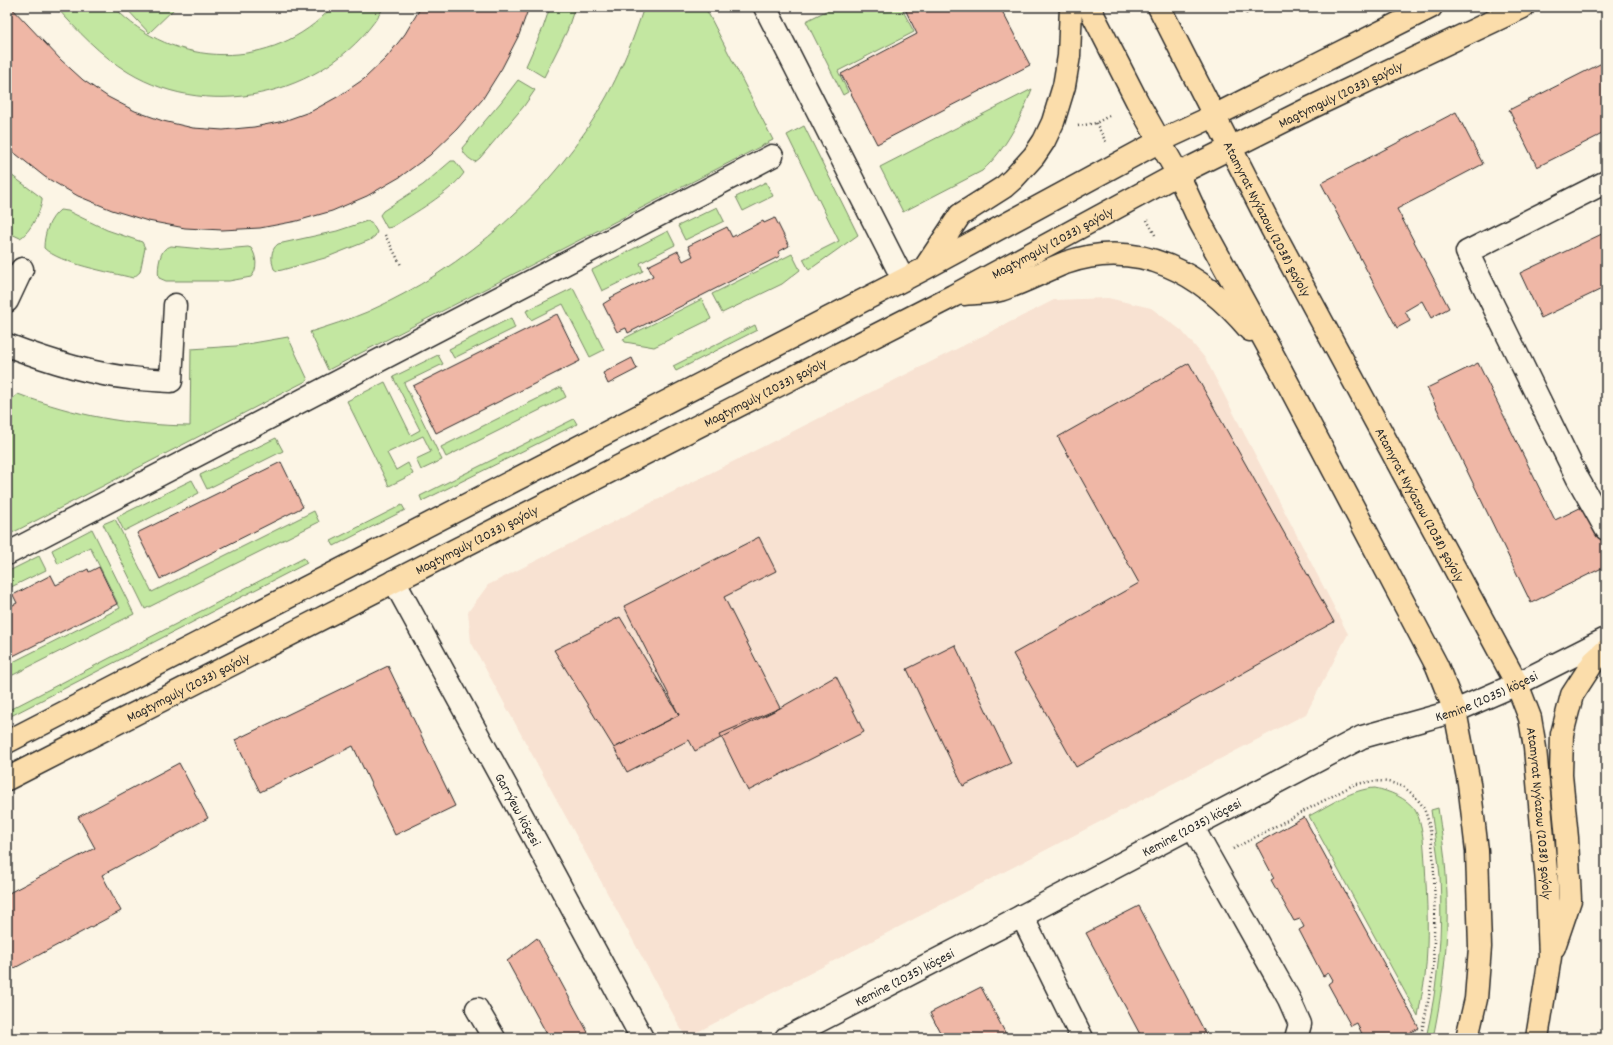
<svg xmlns="http://www.w3.org/2000/svg" width="1613" height="1045" font-family="Dekko,sans-serif">
  <style>
    .built { fill: #f8e2d2 }
    .green { fill: #c3e7a1; stroke: #778966 }
    .building { fill: #efb7a6; stroke: #2b2b2b }
    .lines { fill: none; stroke-linecap: round; stroke-linejoin: round }
    .minor-casing { stroke: #2b2b2b; stroke-width: 25 }
    .major-casing { stroke: #2b2b2b; stroke-width: 25 }
    .path { stroke: #2b2b2b; stroke-width: 2.5; stroke-dasharray: 1 3; stroke-linecap: butt }
    .minor { stroke: #fcf5e5; stroke-width: 22 }
    .major { stroke: #fbddab; stroke-width: 22 }
    .labels { text-anchor: middle; stroke-width: 4; stroke-linejoin: round; paint-order: stroke }
    .street-label { font-size: 14px; fill: #2b2b2b; stroke: #fcf5e5 }
  </style>
  <rect width="100%" height="100%" fill="#fcf5e5"/>
  <filter id="ink" filterUnits="userSpaceOnUse"><feTurbulence type="fractalNoise" baseFrequency=".025" numOctaves="2"/><feDisplacementMap in="SourceGraphic" scale="8" xChannelSelector="R" yChannelSelector="G"/><feConvolveMatrix kernelMatrix="1 2 1 2 8 2 1 2 1" color-interpolation-filters="sRGB"/></filter>
  <g filter="url(#ink)">
    <!-- built -->
    <path class="built" d="M1108,298L1151,308L1181,330L1205,358L1348,634L1306,714L686,1038L471,642L468,612L488,585L1054,300Z"/>
    <!-- green -->
    <path class="green" d="M56,7H114C172,69 274,72 332,7H384C334,93 213,124 128,72C100,55 78,31 56,7Z
      M125,7H176L149,33Z
      M550,7H575L567,31L544,77L526,66L543,28Z
      M644,7H705L773,140L328,370L310,332C329,326 348,320 367,312C464,269 556,190 607,96C622,68 634,38 644,7Z
      M834,7H901L914,32L838,71L848,92L843,95L806,21Z
      M518,80L535,90L524,106L480,158L475,162C469,159 464,155 462,148L501,102Z
      M1032,89C1020,120 1007,148 982,171L903,212L880,167Z
      M804,126L858,235L809,270L803,259L839,241L787,135Z
      M451,161H455L464,173C450,193 413,214 392,227L387,228L380,215L383,211L423,185Z
      M7,172L42,198C43,208 29,234 20,238L7,232Z
      M766,182L773,196L743,211L736,197Z
      M717,207L724,221L685,240L678,226Z
      M60,210L68,211L107,230L142,242L145,248L140,272L133,278C110,272 60,264 44,248C44,234 49,219 60,210Z
      M367,221L371,222L377,232L375,236L370,240L325,258L282,270L277,271L274,269C271,260 270,250 278,244L337,231Z
      M668,231L675,245L640,263L643,271L602,291L592,270Z
      M171,246L212,250L248,247L251,248C257,256 258,270 251,277L229,281H166L159,278C157,272 159,254 165,249C166,248 169,247 171,246Z
      M792,254L800,270L782,284L722,313L712,294Z
      M573,288L604,350L590,357L563,304L531,320L526,311Z
      M702,299L711,319L654,347L625,342L623,339Z
      M511,318L515,328L454,358L449,349Z
      M755,325L757,330L676,371L673,366Z
      M288,337L308,380L10,534L7,529V403L18,394C77,416 127,425 190,426L191,349L236,346Z
      M438,355L443,364L404,383L442,460L421,470L416,459L431,452L423,436L387,453L396,470L408,463L413,474L389,486L347,401L385,382L411,435L420,430L393,377Z
      M561,387L566,397L446,457L441,447Z
      M574,419L577,424L422,501L420,496Z
      M276,438L283,451L207,489L200,475Z
      M192,480L199,493L124,531L117,517Z
      M402,505L405,510L334,546L331,541Z
      M314,511L319,522L145,609L103,524L115,519L152,592Z
      M92,529L134,614L7,678V665L120,608L90,547L58,564L52,550Z
      M39,556L46,570L7,589V572Z
      M304,558L307,563L7,718V711Z
      M1375,788C1389,791 1407,798 1415,810C1423,822 1424,848 1425,863C1427,901 1429,939 1425,977C1423,990 1420,1003 1418,1016L1309,816C1330,805 1352,789 1375,788Z
      M1438,808C1441,830 1445,853 1446,875C1450,929 1444,985 1433,1038H1426C1438,985 1443,931 1440,876C1438,854 1434,832 1431,810Z"/>
    <!-- building -->
    <path class="building" d="M7,7H11L61,60L83,80L108,97L135,111L163,121L193,128L223,130L254,127L284,121L312,111L339,96L364,79L386,58L405,34L421,7H529L519,35L502,68L482,100L457,129L430,155L400,177L367,196L332,211L297,221L260,228L222,230L185,228L148,221L112,210L78,196L45,177L7,147Z
      M904,7H1000L1030,65L877,144L841,74L917,34Z
      M1242,7H1258L1246,14Z
      M1606,61V132L1537,167L1509,110Z
      M1456,112L1483,164L1397,209L1449,308L1431,318L1422,301L1405,311L1410,321L1397,328L1321,183Z
      M775,218L789,246L778,252L780,256L628,333L626,328L617,332L603,304L611,299L610,298L653,276L648,266L678,251L683,261L693,256L688,246L727,227L732,237L763,221L764,223Z
      M1606,232V287L1541,318L1520,273Z
      M557,314L580,361L436,433L413,386Z
      M632,358L637,369L608,384L603,373Z
      M1189,363L1334,622L1076,767L1013,654L1139,583L1058,437Z
      M1478,363L1555,520L1586,505L1606,547V566L1531,603L1427,388Z
      M281,462L303,507L160,579L137,533Z
      M759,537L776,571L724,597L780,708L695,751L689,740L627,772L614,748L679,715L624,606Z
      M99,567L117,604L7,659V608L17,603L13,595L51,575L56,585L88,569L89,572Z
      M620,617L679,715L614,748L554,650Z
      M955,645L1011,763L963,786L907,669Z
      M388,666L455,806L395,835L353,746L260,792L235,740Z
      M836,676L864,732L748,791L720,734L780,708Z
      M179,763L208,818L102,875L121,911L9,971L7,966V894L95,848L78,817Z
      M1304,817L1419,1028L1400,1038H1357L1362,1034L1357,1023L1351,1026L1328,984L1333,980L1329,973L1323,976L1299,930L1304,927L1300,919L1294,921L1271,880L1274,878L1256,844Z
      M1139,906L1208,1038H1142L1086,933Z
      M537,938L591,1038H549L507,961Z
      M981,987L1008,1038H943L930,1013Z"/>
    <g class="lines">
      <defs>
        <g id="minor">
          <path d="M765,7L903,279"/>
          <path d="M1606,182L1467,252L1578,479L1606,529"/>
          <path d="M7,301L22,269"/>
          <path d="M7,345C46,360 89,374 131,378C145,380 158,380 171,381L175,305"/>
          <path d="M7,554L772,156"/>
          <path id="s1" d="M394,581L538,845L642,1038"/>
          <path d="M1192,826L1289,999L1300,1024L1296,1038"/>
          <path d="M1022,916L1082,1038"/>
          <path d="M477,1009L494,1038"/>
          <path id="s2" d="M786,1038L1022,916L1362,737L1455,711L1517,684L1606,639"/>
        </g>
        <g id="major">
          <path d="M1089,7L1137,101L1178,174L1200,222L1275,359L1437,666L1455,711L1469,783L1477,851L1480,947L1476,999L1467,1038"/>
          <path id="s3" d="M1159,7L1272,229L1517,684L1530,718L1535,748L1547,883L1550,957L1537,1038"/>
          <path d="M926,266L960,215L1004,187L1013,179L1034,156L1044,141L1053,122L1064,86L1069,56L1071,7"/>
          <path d="M964,294C976,293 989,293 1000,290C1023,283 1044,271 1065,263C1140,237 1203,274 1250,330"/>
          <path d="M7,742L924,269L1160,141L1214,116L1431,7"/>
          <path id="s4" d="M7,779L953,296L1178,174L1310,108L1523,7"/>
          <path d="M1554,947L1570,900L1567,838L1561,775L1562,734L1572,695L1594,661L1606,650"/>
        </g>
      </defs>
      <!-- minor casing -->
      <use href="#minor" class="minor-casing"/>
      <!-- major casing -->
      <use href="#major" class="major-casing"/>
      <!-- path -->
      <path class="path" d="M1096,123L1106,142
        M1078,126L1096,123L1109,116
        M1147,220L1155,235
        M385,235L401,265
        M1233,849L1353,785C1380,778 1403,779 1421,804C1438,827 1434,912 1434,942C1433,954 1434,967 1432,978C1429,999 1425,1018 1420,1038"/>
      <!-- minor -->
      <use href="#minor" class="minor"/>
      <!-- major -->
      <use href="#major" class="major"/>
    </g>
  </g>
  <g class="labels">
    <!-- street labels -->
    <g class="street-label">
      <text dy="5" stroke="none"><textPath href="#s4" startOffset="1499">Magtymguly (2033) şaýoly</textPath></text>
      <text dy="5" stroke="none"><textPath href="#s3" startOffset="238">Atamyrat Nyýazow (2038) şaýoly</textPath></text>
      <text dy="5" stroke="none"><textPath href="#s4" startOffset="1175">Magtymguly (2033) şaýoly</textPath></text>
      <text dy="5" stroke="none"><textPath href="#s4" startOffset="851">Magtymguly (2033) şaýoly</textPath></text>
      <text dy="5" stroke="none"><textPath href="#s3" startOffset="562">Atamyrat Nyýazow (2038) şaýoly</textPath></text>
      <text dy="5" stroke="none"><textPath href="#s4" startOffset="527">Magtymguly (2033) şaýoly</textPath></text>
      <text dy="5" stroke="none"><textPath href="#s4" startOffset="203">Magtymguly (2033) şaýoly</textPath></text>
      <text dy="5" stroke="none"><textPath href="#s2" startOffset="781">Kemine (2035) köçesi</textPath></text>
      <text dy="5" stroke="none"><textPath href="#s1" startOffset="260">Garrýew köçesi</textPath></text>
      <text dy="5" stroke="none"><textPath href="#s3" startOffset="898">Atamyrat Nyýazow (2038) şaýoly</textPath></text>
      <text dy="5" stroke="none"><textPath href="#s2" startOffset="457">Kemine (2035) köçesi</textPath></text>
      <text dy="5" stroke="none"><textPath href="#s2" startOffset="133">Kemine (2035) köçesi</textPath></text>
    </g>
  </g>
  <!-- margin -->
  <rect width="1613" height="1045" fill="none" stroke="#fcf5e5" stroke-width="24"/>
  <rect x="12" y="12" width="1589" height="1021" fill="none" stroke="#2b2b2b" stroke-width="1.5" filter="url(#ink)"/>
</svg>
